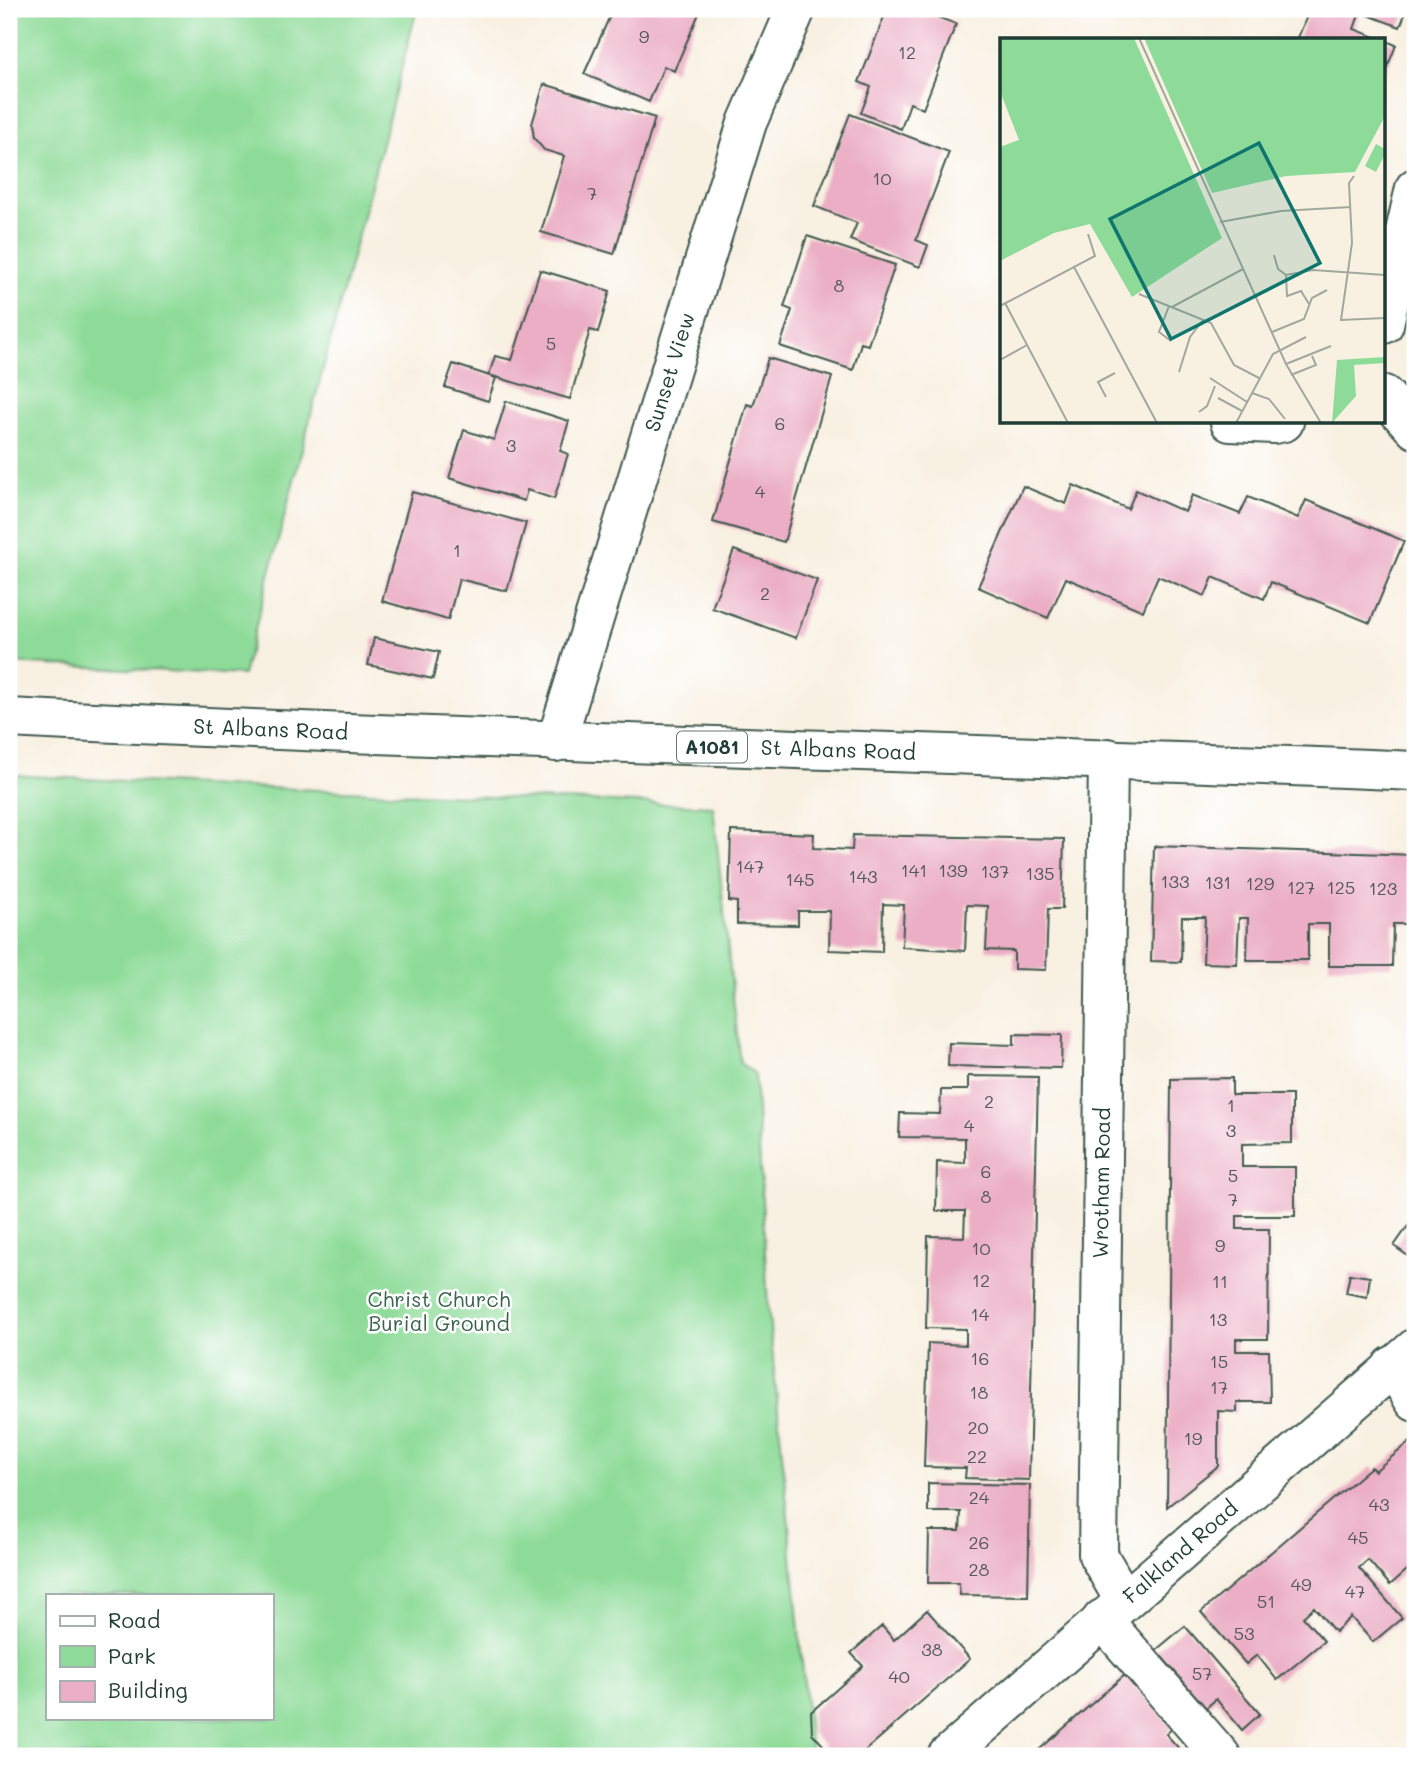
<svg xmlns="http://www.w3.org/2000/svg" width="1424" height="1765" font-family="Mali,sans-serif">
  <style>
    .green { fill: #8edb99; stroke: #568c66; stroke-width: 2; fill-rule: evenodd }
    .building { fill: #ebaec4 }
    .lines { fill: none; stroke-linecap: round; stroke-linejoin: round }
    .minor-casing { stroke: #40584e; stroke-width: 42 }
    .major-casing { stroke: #40584e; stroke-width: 42 }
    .minor { stroke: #fff; stroke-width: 38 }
    .major { stroke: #fff; stroke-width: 38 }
    .labels { text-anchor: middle; stroke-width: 5; stroke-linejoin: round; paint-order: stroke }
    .number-label { font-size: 18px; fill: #525958 }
    .shield { fill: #fff; stroke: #627771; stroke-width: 2 }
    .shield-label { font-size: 19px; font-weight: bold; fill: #1f3d34 }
    .street-label { font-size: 21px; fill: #1f3d34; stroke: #fff }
    .park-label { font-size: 21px; fill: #3b644d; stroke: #fff }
    .inset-road { fill: none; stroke: #a1a89c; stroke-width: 2 }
    .view { fill: #0f766e; fill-opacity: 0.15; stroke: #0f766e; stroke-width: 3.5 }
    .inset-edge { fill: none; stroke: #1f3d34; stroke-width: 3.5 }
  </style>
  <rect width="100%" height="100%" fill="#fff"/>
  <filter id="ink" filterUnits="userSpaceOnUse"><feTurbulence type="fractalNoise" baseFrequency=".0143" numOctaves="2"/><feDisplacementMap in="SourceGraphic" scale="14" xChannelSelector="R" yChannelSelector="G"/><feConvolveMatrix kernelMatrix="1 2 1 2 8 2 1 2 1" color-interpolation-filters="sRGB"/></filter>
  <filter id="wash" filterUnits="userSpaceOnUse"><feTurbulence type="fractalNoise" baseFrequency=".00686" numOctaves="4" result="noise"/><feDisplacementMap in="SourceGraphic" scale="28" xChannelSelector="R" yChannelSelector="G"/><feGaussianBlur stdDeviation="1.57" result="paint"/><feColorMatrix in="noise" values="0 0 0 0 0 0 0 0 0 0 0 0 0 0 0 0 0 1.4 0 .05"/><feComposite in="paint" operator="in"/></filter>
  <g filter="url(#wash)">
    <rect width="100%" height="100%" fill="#f8f0e1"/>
    <!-- green -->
    <path class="green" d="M9,9H417L243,675L9,663Z
      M9,775L221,786L713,806L740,1063L755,1074L768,1306L811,1756H9ZM47,1595H271V1718H47Z"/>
    <g id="blocks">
      <!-- building -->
      <path class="building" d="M613,9H701L674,71L664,66L649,102L584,74Z
        M887,9H916L956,24L923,109L910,103L901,129L861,113L871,87L859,82Z
        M1310,9H1407L1400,27L1360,12L1354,29L1383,40H1297Z
        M1384,40L1396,45L1384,76Z
        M544,84L655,118L614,254L541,232L564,156L544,150L534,138L532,124Z
        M850,114L949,152L916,240L928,245L920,267L850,240L857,223L814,206Z
        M807,236L895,265L868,345L861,343L853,370L780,346L792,310L784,307Z
        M540,270L610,291L598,332L590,330L570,399L489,375L495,356L512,360Z
        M768,358L832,377L784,542L713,522L747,404L753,406Z
        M453,364L496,378L488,401L445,387Z
        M506,401L569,421L560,451L568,454L554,499L527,490L524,501L449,478L464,430L494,440Z
        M1073,485L1128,509L1136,490L1185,512L1192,495L1240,514L1248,497L1298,518L1306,500L1404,541L1370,623L1271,582L1264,599L1213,577L1205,596L1158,576L1143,611L1066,578L1048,618L978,587L1023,486L1066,504Z
        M412,492L526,523L507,591L459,579L448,620L382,601Z
        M734,550L817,580L796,638L712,608Z
        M374,638L439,652L433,679L368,665Z
        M731,831L814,834L813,848L852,850L853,835L1064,839L1062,909H1048L1046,970L1014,969V951L986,950L988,906L967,905L965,951L902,947L904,905L883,904L882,952L829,950L830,911H798V925L737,924V902L729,901Z
        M1154,846L1415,855V924H1393L1392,966H1329V924H1308V960H1247L1248,918H1239L1237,964L1203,963L1205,917H1182L1181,962L1151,961Z
        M1014,1034L1062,1035L1061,1068L948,1066L949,1043L1014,1045Z
        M968,1076L1038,1077L1029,1480L965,1478L966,1468L924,1467L928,1343L966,1345V1329L926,1328L928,1236L964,1237L965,1211H936L937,1162L965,1163V1138L899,1137L900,1113L940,1114L941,1090H968Z
        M1232,1078V1095H1292V1143L1242,1144V1167H1295V1216H1237V1229H1269L1268,1339H1236V1351H1269L1270,1402H1237V1412L1218,1411V1466L1167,1507L1171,1079Z
        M1408,1226L1415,1232V1261L1394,1246Z
        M1350,1274L1370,1277L1367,1297L1346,1293Z
        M1412,1440L1415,1443V1521L1408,1527L1415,1535V1563L1390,1585L1368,1560L1359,1568L1402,1618L1373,1642L1351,1617L1335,1632L1314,1607L1303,1617L1324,1641L1277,1680L1257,1655L1246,1664L1201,1612L1371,1467L1375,1471Z
        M928,1483L1030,1485L1028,1596L960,1595L959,1583H928L929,1531H960L961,1512H928Z
        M927,1610L970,1659L859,1756H833L812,1733L811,1712L863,1666L851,1653L882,1626L894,1640Z
        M1185,1626L1260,1714L1242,1730L1216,1699L1206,1708L1156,1650Z
        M1126,1674L1173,1728L1166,1734L1182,1752L1178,1756H1032Z"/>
    </g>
  </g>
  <g filter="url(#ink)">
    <use href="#blocks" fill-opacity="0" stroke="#40584e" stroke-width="2"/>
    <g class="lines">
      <defs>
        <g id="minor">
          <path d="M1384,324L1415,188"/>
          <path d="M1384,395L1415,429"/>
          <path d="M1230,422L1274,424L1284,422"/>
          <path id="s1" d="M556,742L747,123L796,9"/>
          <path d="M1108,758L1098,1555L1124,1600"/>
          <path d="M1392,1366L1415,1402"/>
          <path d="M1102,1619L1221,1756"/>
          <path id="s2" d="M947,1756L1415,1348"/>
        </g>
        <g id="major">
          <path id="s3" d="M9,718C477,741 946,752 1415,771"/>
        </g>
      </defs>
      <!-- minor casing -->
      <use href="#minor" class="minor-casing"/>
      <!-- major casing -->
      <use href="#major" class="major-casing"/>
      <!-- minor -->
      <use href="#minor" class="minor"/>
      <!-- major -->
      <use href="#major" class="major"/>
    </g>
  </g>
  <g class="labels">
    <!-- number labels -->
    <g class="number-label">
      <text x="644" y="43">9</text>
      <text x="907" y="59">12</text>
      <text x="882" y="185">10</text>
      <text x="592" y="200">7</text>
      <text x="839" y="292">8</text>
      <text x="551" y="350">5</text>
      <text x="780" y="430">6</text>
      <text x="511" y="452">3</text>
      <text x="760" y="498">4</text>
      <text x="457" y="557">1</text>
      <text x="765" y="600">2</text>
      <text x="750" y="873">147</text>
      <text x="914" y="877">141</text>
      <text x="953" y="877">139</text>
      <text x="995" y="878">137</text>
      <text x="1040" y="880">135</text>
      <text x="863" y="883">143</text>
      <text x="800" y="886">145</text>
      <text x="1175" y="888">133</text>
      <text x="1218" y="889">131</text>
      <text x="1260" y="890">129</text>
      <text x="1301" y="894">127</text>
      <text x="1341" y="894">125</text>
      <text x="1383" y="895">123</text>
      <text x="989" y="1108">2</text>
      <text x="1231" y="1112">1</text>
      <text x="969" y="1132">4</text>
      <text x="1231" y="1137">3</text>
      <text x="986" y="1178">6</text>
      <text x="1233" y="1182">5</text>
      <text x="986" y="1203">8</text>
      <text x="1233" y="1206">7</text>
      <text x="1220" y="1252">9</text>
      <text x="981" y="1255">10</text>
      <text x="981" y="1287">12</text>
      <text x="1220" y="1288">11</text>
      <text x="980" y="1321">14</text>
      <text x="1218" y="1326">13</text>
      <text x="980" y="1365">16</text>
      <text x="1219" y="1368">15</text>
      <text x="1219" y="1394">17</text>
      <text x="979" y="1399">18</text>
      <text x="978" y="1434">20</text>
      <text x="1193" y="1445">19</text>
      <text x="977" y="1463">22</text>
      <text x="979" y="1504">24</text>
      <text x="1379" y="1511">43</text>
      <text x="1358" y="1544">45</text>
      <text x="979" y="1549">26</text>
      <text x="979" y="1576">28</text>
      <text x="1301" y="1591">49</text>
      <text x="1355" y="1598">47</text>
      <text x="1266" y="1608">51</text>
      <text x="1244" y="1640">53</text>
      <text x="932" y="1656">38</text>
      <text x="1202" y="1680">57</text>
      <text x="899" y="1683">40</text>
    </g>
    <!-- shield labels -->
    <rect class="shield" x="677" y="731.5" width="70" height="31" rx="5"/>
    <g class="shield-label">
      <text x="712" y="754">A1081</text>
    </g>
    <!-- street labels -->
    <g class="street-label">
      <text dy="7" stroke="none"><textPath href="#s1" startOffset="387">Sunset View</textPath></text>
      <text dy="7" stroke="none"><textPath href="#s3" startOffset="262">St Albans Road</textPath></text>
      <text dy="7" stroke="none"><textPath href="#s3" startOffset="830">St Albans Road</textPath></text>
      <text transform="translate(1102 1183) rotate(-89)" y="7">Wrotham Road</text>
      <text dy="7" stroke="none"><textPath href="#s2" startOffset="310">Falkland Road</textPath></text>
    </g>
    <!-- park labels -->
    <g class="park-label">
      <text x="439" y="1307">Christ Church<tspan x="439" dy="24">Burial Ground</tspan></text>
    </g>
  </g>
  <!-- overview -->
  <g transform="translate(1000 38)">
    <rect width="385" height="385" fill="#f8f0e1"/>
    <path d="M0,0H134L222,200L132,259L90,186L54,195L0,223V109L19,102L0,53ZM144,0H385V78L355,134L286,138L212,155ZM376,106L385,111V116L376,134L365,128ZM385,319V325L354,327L356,358L332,385L337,322Z" fill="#8edb99"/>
    <path class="inset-road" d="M139,0L286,326L321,385M354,138L349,145L352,205L341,282L385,280M220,184L281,173L351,169M274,217L278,231L286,237L313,232L385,237M74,229L157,385M286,237L287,258L301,253L309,266M139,256L211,285L234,327L259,340M5,265L68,385M0,268L95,218L88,196M169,268L159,294L171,303M172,269L243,231M272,294L304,281L312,260L327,252M0,322L27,307M286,326L331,308M179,334L190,299L203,282M291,337L316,327L312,318M210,340L247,364M252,355L269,361L285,381M106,359L98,344L115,335M218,360L242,373M199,374L207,368L215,348M236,385L273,316L306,299"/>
    <path class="view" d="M259,105L320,225L171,301L110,181Z"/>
    <rect width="385" height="385" class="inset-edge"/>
  </g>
  <!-- margin -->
  <rect width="1424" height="1765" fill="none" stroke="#fff" stroke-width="35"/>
  <!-- legend -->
  <rect x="46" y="1594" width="228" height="126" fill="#ffffff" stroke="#a5b1ae" stroke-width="2"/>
  <rect x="60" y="1616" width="35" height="10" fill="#ffffff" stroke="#a5b1ae" stroke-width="2"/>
  <text x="108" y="1628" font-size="21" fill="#1f3d34">Road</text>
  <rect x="60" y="1646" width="35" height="21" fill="#8edb99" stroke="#a5b1ae" stroke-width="2"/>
  <text x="108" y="1664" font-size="21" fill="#1f3d34">Park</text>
  <rect x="60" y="1681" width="35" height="21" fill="#ebaec4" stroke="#a5b1ae" stroke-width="2"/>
  <text x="108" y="1698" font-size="21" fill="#1f3d34">Building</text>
</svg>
